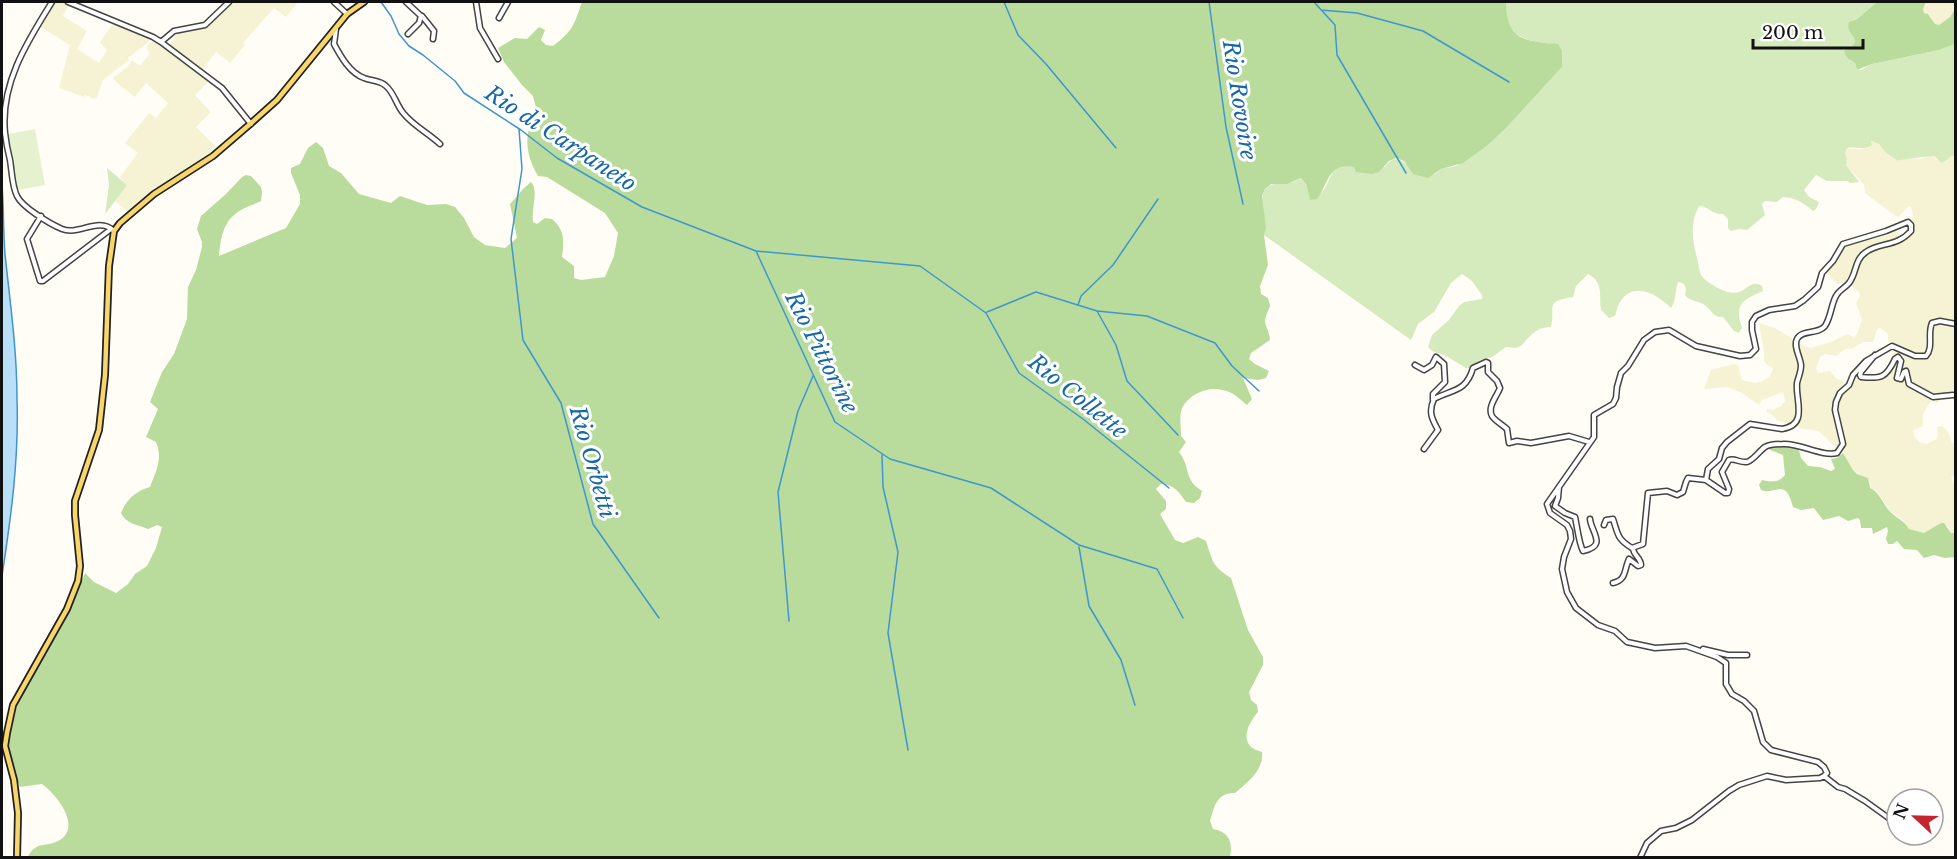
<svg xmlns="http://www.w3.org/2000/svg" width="1957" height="859" font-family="'Libre Baskerville',serif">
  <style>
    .farmland { fill: #f6f3d4 }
    .green { fill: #d5ebbd }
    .forest { fill: #b9dc9c }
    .pitch { fill: #e6f2cf }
    .water { fill: #b9e0f7; stroke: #3f96cf; stroke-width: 1.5 }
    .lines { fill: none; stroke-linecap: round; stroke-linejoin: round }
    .stream { stroke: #3f96cf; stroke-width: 1.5 }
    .minor-casing { stroke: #444; stroke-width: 7 }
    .major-casing { stroke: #222; stroke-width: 8 }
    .minor { stroke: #fff; stroke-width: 4 }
    .major { stroke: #f9d66b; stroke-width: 4.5 }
    .labels { text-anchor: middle; stroke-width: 6; stroke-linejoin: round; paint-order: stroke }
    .water-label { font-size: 22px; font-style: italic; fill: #1768a6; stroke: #fff }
  </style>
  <rect width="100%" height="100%" fill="#fffdf5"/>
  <!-- farmland -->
  <path class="farmland" d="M55,2H62L69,5L63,16L87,31L77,49L99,63L107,50L100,42L114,22L151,38L145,45L128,58L129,60L103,80L97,97L95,99L85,95L84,97L59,88L70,45L39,26Z
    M230,2H298L286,17L274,8L243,43L245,45L230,63L216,52L202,70L169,46L179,32L208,25Z
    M1926,2H1955V9L1950,17L1939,25H1935L1931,17L1924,13L1923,9Z
    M154,39L210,80L195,95L211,112L196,127L216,147L193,166L156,189L128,212L115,201L126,187V184L120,177L138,153L125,143L149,113L156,118L168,103L146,83L135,97L118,84L113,78L127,67L132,60L140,66L149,54L147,46Z
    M1870,141L1879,144L1886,153L1898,161L1906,158L1920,159L1928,156H1933L1937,160L1955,156V322L1948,319H1935L1930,321L1926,332V350L1923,354L1915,355L1890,342L1888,340V334L1880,328L1877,329L1874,340L1872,342H1863L1853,348L1845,349L1836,356L1825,354L1820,357L1816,368L1818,373L1830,371L1836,378L1844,382L1833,404L1832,411L1839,444L1835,447L1819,431L1803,429L1776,420L1775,417L1767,412V409L1773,410L1781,406L1785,401L1783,392L1762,400L1759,405L1740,392L1727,387L1704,389L1711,370L1734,364L1738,365L1742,380L1755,383L1763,381L1770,376L1773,368L1766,364L1764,360V352L1759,323L1775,328L1806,347L1811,348L1831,342L1847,334L1854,337L1857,334L1862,320L1856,303L1860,296L1859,292L1846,281L1837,284L1826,272L1832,267L1843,247L1879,237L1895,229L1900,236L1906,239L1911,233L1913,226L1907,219L1912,218L1913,215L1911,207L1909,206L1898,217L1891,213L1865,193L1864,185L1846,165L1847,159L1845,153L1847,148L1861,149L1870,147Z
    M1941,322L1955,326L1956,381L1954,392L1943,394L1938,403L1931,401L1923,414V426L1913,431L1914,436L1919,442L1926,444L1937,439L1938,435L1937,427L1942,426L1948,432L1952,443H1955V475L1951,477L1955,486L1954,534L1951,533L1947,526L1924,533L1912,530L1909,529L1902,519L1892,513L1876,491L1870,488L1869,480L1853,470L1843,453L1845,441L1836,411L1839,397L1854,376L1857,374L1871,380L1885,373L1895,349L1914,360H1924L1928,358L1931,353L1930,338L1933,323Z"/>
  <!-- green -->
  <path class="green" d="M1506,2H1877L1857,19L1853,20V36L1855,40L1854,44L1847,48V58L1855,63L1857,70H1861L1872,64L1939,50L1955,44V156H1952L1942,163C1939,161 1937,158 1934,156C1932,156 1901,159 1898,161L1886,153L1879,144L1871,141L1872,145C1864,151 1856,146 1847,148L1845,153L1847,159L1846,165L1859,182L1850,183L1847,181H1827L1816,175L1804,190L1809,197L1819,202L1816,209L1813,211C1803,202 1795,198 1783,197L1777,202L1765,201L1762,204L1765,215L1747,230L1739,229L1731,231L1728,228V219L1723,214C1712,215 1708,206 1699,206C1689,225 1693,243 1698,262C1699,266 1699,271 1701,275C1705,281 1714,286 1720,289C1747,302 1746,276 1762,286L1763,291C1742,300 1734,304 1742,328L1739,333L1734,331L1723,317C1712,318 1711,308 1703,304C1696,300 1691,302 1685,295L1686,289L1684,284L1678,282C1675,291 1676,301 1671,308C1658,295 1634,280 1620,302C1617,306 1617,311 1615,316L1609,318L1601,310C1599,296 1604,282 1588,274L1576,286L1573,297C1543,302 1556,306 1551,327C1530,327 1527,345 1516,348C1513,348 1509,347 1506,347L1492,357L1480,360L1469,368H1466L1446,356L1432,351L1428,347L1432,335L1449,320L1459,306L1464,302L1482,299V295L1472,281L1462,274L1451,283L1434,312L1418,324L1411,340L1264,235C1268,222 1255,194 1269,186C1280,180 1287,187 1301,178L1306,184L1310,200C1313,198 1320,195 1322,192C1334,178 1328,162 1354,167L1357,172L1385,167C1394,152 1407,161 1413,174H1435L1441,169L1456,166L1488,145L1506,128L1562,67L1561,59L1550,43C1533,44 1509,36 1506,17C1505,12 1506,6 1506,2Z
    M107,168L126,184V187L105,214L109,185Z"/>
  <!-- forest -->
  <path class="forest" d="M582,2H1506C1506,41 1526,41 1558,44L1562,51V67L1506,128L1488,145L1463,163L1441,169L1428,178L1413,174L1404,161L1396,158L1389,161L1379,172L1372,174L1356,172L1354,167C1328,162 1329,183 1317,199L1310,200L1306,184L1301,178L1287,184H1271L1265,189L1262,196L1266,228L1264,235L1268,265L1260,286L1261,294L1268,298L1270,306C1260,329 1268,321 1270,340L1251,353L1249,359L1255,364L1269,371L1266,378L1258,380L1243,378L1252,399L1247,405C1240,399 1233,392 1223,390C1208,386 1189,394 1182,408C1179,416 1181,427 1181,436L1186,442L1179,452C1191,467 1183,479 1202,491L1200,498L1194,503L1186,502C1179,492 1175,485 1161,484L1156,489L1166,501V509L1160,514L1175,540L1183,543L1198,537L1206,541C1213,562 1212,566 1231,578L1248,630L1263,657V665L1249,692L1251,700L1257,705L1258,712C1246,726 1238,746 1262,752C1264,770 1247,783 1235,793C1217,792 1214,807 1210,821L1213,829C1229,832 1233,842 1230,857H28C36,840 47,848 60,840C82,826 56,794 42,784L20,787C7,755 5,735 17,702L62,625L85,573L94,582L116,593L128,584L135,574L147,566L156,548L162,527L157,525L148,529C138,525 126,524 121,513C127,499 134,492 150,487C156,471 163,459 156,442L146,437L158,409L150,402L162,372L174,354L187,319L188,287L196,270L202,247V242L197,229L201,216L226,194L242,177L246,175L251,176L261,187L262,192L261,201C256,204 251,205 247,207C224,217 221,234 219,256L286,228L300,204V195L291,173V168L300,164L308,148L316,142L323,148L329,166L341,173L359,194L391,203L400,196L427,205L446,204L455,207L464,218L474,237L485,245L505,248L517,238L510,204L524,188L531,182C539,190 531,209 533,222L537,224L545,218L552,219C565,230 564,241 562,257L574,266V278L581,280L605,277L614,256L618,233L605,213L547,177L538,176C525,154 523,133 537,112L533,96L522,85L504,62L498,48L515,38L527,39L539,27L545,30L541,40L546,45L553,46C573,31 574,25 582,2Z
    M1877,2H1926L1923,9L1924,13L1928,14L1935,24L1939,25L1950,17L1955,9V44L1939,50L1872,64L1857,70L1855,63L1847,58L1844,51L1854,44L1855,40C1852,33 1846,30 1849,22L1857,19Z
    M1786,445L1799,450L1801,458L1808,466L1820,467L1831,471L1835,469L1831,459L1837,458L1843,453L1853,470L1857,474L1868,478L1870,488C1881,493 1884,508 1894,515C1900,520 1904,521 1909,529L1924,533L1941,523H1944L1951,533H1955V557L1945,558L1934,555L1924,558L1917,550L1904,549L1897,541L1893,544H1888L1886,539L1888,531L1887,527L1873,534L1872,528H1861L1860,520L1858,518L1848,521L1839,516L1823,520L1814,508L1801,510L1793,507C1785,476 1776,496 1761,490L1759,485L1762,480C1770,482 1779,483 1785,475L1783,455L1770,450L1769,448Z"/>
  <!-- pitch -->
  <path class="pitch" d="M35,129L45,185L18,190L8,134Z"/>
  <!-- water -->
  <path class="water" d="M2,186C4,208 3,231 5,254C10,302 17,350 17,399C19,459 11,517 2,576Z"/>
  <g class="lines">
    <!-- stream -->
    <path class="stream" d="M381,2L391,16L399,34L409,46L423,55L455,81L464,93L521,130L557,158L642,207L756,251L920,266L986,313L1019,373L1083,419L1169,488
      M1004,2L1018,35L1046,64L1116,148
      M1209,2L1226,127L1243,204
      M1314,2L1335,25L1337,55L1406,173
      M1321,10L1357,13L1423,31L1509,82
      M519,129L522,169L511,239L523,340L561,403L593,524L659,618
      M756,251L835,422L890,459L991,488L1079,545L1157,569L1183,618
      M1078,305L1081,296L1113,265L1158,199
      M1097,311L1147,316L1215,343L1232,366L1259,391
      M987,312L1036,292L1097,311L1116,345L1127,381L1178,435
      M882,455L883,487L898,552L888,633L908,750
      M1079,547L1089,606L1121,660L1135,705
      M789,621L778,492L798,411L813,376"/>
    <defs>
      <path id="minor" d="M52,2C27,42 0,84 5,133C6,142 8,152 10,160C12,172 12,186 17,196C22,207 50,224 62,229C79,236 98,216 114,231
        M68,2L153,37L161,42L222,88L251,124
        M334,2L347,14
        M406,2L421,16L419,23L408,34
        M476,2L480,28L498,59
        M422,16L434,31L433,39
        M499,18L508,2
        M336,29L334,44C341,57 350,73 364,78C371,81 380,80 386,86C395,94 396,105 404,114C414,126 428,133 440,144
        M161,42L174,31L205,25L229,2
        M41,216L27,239L40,281H43L111,229
        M1875,355L1861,372L1860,375L1861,377C1881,379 1886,378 1895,359L1898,357L1901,361L1897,378L1901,379L1904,372L1906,371L1909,384L1933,397L1953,395
        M1415,365L1424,370L1432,365L1436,357L1444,364L1445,382L1433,394V400
        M1424,449L1438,430C1432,419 1428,412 1434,399C1453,389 1466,392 1473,368L1486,362L1488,363V372L1497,381L1500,388C1497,396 1487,407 1492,416C1495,421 1503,425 1507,429L1509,443L1517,441L1531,443L1569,436L1589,442
        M1559,487L1558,498L1555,506L1565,513L1575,517C1577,526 1579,544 1583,551C1608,546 1591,532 1590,519
        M1604,525L1606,520L1613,519C1618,534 1617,539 1632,548L1643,544L1648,493L1667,491L1677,495L1683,492L1686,482L1688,478L1706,480
        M1613,583C1627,580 1624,569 1629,559L1638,566L1641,565C1641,558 1633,555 1633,548
        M1703,649L1728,655H1747
        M1824,776L1827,773L1824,767L1818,762L1771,750L1763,742L1754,711L1744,701L1732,694L1726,684V663L1717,657L1686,646L1655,648L1627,642L1615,631L1598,625L1576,608L1567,592L1562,569L1564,557L1571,539L1570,531L1567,525L1550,513L1547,504L1594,437V415L1613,404L1616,398L1617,387L1621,373L1628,366L1644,340L1655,332L1669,330L1696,346L1740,356L1750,355L1756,349L1752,330V322L1756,316L1769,310L1795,306L1804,300L1818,287L1822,273L1833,261L1843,244L1886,231L1908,222L1911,225V231C1897,247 1880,242 1866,252C1854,260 1857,273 1849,283C1845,288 1839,290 1836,296C1831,305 1831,317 1825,326C1818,335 1802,329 1797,339C1793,347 1801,358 1801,366C1801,372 1798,378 1797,383C1795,400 1809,425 1782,429L1750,424L1727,442L1722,448L1719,459L1708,469L1706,480L1725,493H1728L1729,489L1722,472L1729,460C1735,458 1740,463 1747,462C1754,460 1759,451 1765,447C1770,444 1777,444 1783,444C1800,443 1822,457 1837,453L1843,444L1835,410L1836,402L1840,393L1849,385L1853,375L1866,361L1892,346L1915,356H1926C1934,347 1927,334 1932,323L1940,321L1956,324
        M1824,776L1838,787L1845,789L1865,801L1890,819H1897
        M1909,837V835
        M1640,858L1647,843L1661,831L1676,828L1692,820L1729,791L1739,785L1767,776L1786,780L1820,778L1824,776"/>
      <path id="major" d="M17,858L18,813L14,780L5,746L7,733L13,705L67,609L78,581L80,566L75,515V501L99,430L105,375L109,266L114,231L120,223L154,194L213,156L249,125L277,100L347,14L364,2"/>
    </defs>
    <!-- minor casing -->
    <use href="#minor" class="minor-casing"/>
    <!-- major casing -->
    <use href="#major" class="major-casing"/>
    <!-- minor -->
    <use href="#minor" class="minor"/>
    <!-- major -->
    <use href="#major" class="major"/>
  </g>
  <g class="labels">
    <!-- water labels -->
    <g class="water-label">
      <text transform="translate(1240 100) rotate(81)" y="8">Rio Rovoire</text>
      <text transform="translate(561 138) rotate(33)" y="8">Rio di Carpaneto</text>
      <text transform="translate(822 352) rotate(63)" y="8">Rio Pittorine</text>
      <text transform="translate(1078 396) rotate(39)" y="8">Rio Collette</text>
      <text transform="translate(593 462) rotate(74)" y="8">Rio Orbetti</text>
    </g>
  </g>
  <!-- border -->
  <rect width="1957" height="859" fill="none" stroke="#111111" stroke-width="6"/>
  <!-- north arrow -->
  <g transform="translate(1915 817) rotate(292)"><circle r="28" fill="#ffffff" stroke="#a0a0a0" stroke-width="1.5"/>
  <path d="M0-4.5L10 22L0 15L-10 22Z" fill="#c4262e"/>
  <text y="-9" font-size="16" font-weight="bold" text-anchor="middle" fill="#111111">N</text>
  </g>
  <!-- scale -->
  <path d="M1753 39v9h110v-9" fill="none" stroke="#111111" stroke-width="3"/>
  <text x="1762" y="39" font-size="18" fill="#111111" stroke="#ffffff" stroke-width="4.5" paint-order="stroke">200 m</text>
</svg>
